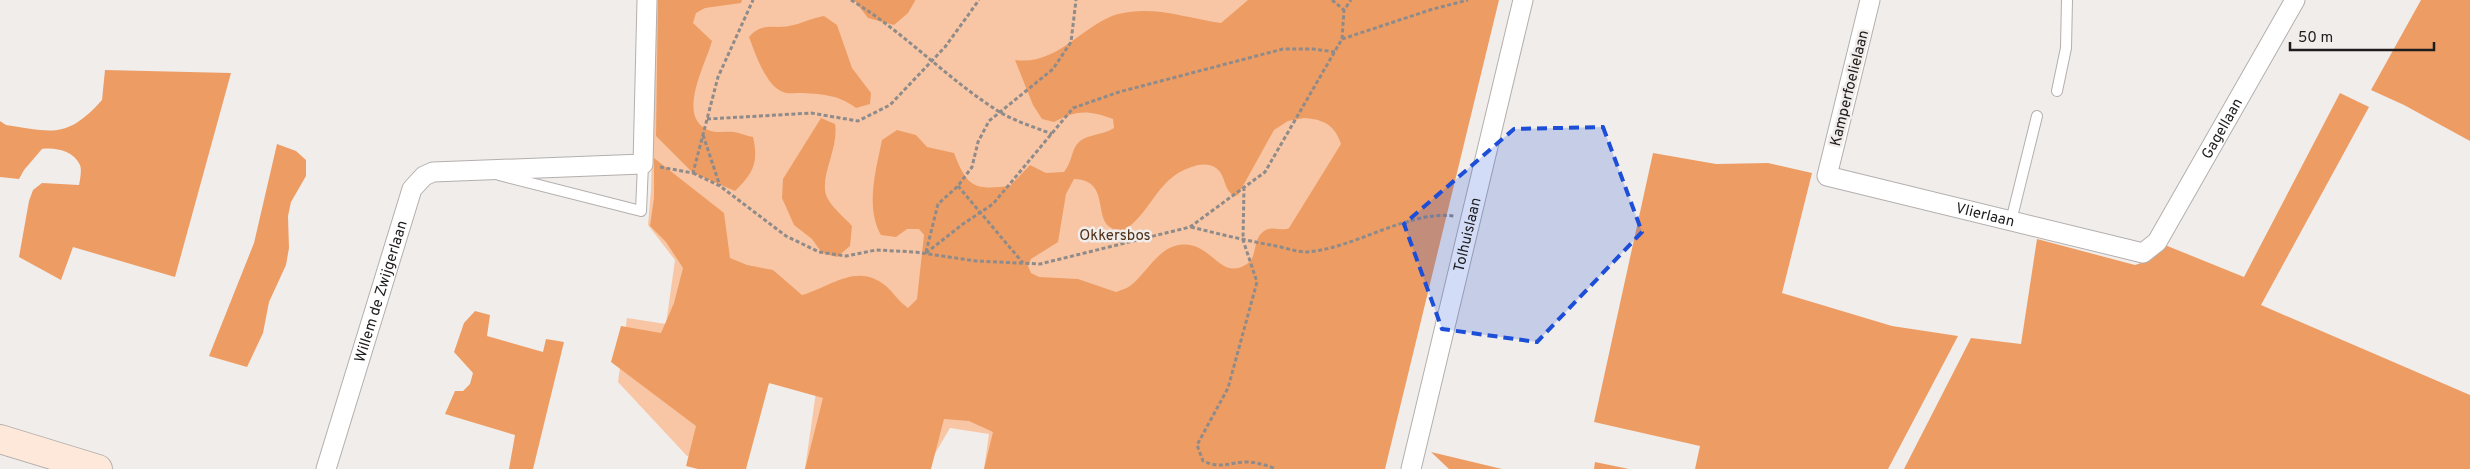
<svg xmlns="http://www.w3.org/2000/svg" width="2470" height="469" font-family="Overpass,sans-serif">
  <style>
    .green { fill: #f8c6a4 }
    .forest { fill: #ed9d64; fill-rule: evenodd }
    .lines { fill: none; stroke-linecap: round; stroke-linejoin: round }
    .lane-casing { stroke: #b3afad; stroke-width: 12 }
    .street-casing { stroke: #b3afad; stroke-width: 21 }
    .secondary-casing { stroke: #b3afad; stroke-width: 30 }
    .path { stroke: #8e8b8a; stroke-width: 3; stroke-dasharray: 4 2.5; stroke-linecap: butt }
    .lane { stroke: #fff; stroke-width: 10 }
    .street { stroke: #fff; stroke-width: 19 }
    .secondary { stroke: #fee8d9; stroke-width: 28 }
    .marked { fill: #1d4ed8; fill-opacity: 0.2; stroke: #1d4ed8; stroke-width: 4; stroke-dasharray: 10 6; stroke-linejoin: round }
    .labels { text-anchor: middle; stroke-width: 5; stroke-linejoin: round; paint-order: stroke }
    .street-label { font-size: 15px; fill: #1e1c1c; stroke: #f1edeb }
    .park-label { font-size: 15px; fill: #503018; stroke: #f1edeb }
  </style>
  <rect width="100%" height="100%" fill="#f1edeb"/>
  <!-- green -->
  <path class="green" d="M656,0H1481L1380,469H984L989,434L950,428L926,469H805L818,378L779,372L755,401L746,464L687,456L618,382L627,318L666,324L675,260L648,225L651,191Z"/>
  <!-- forest -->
  <path class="forest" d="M658,0H742L741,3L705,8L696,13L693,23L712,41C706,64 674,120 711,131C718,133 727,131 734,132C740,133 747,136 753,137C759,163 753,173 735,191L693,173L656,136Z
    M854,0H915V1L908,13L894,25L868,18Z
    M1248,0H1499L1385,469H984L993,432L969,421L944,419L931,469H805L823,398L769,383L746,469H698L686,466L696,426L611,362L621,326L661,333L674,303L683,268L666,242L650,226L654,198V158L724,213L730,258L747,265L773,270L802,295C832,286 857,262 886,286C894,293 899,302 908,308L917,299L924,235L919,229H907L896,237L881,235C865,207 876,170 882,140L897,130L916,135L927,147L954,153C967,188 975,190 1010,186L1030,165L1046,173L1064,172C1073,161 1071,148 1080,141C1089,134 1104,135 1114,128L1113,119C1088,110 1077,110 1054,122L1042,119L1033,105L1015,60C1058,66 1083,24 1118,14C1154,5 1186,18 1221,23ZM1304,118C1323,119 1335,125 1341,144L1289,228C1281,232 1273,225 1264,231C1252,239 1258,257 1247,264C1219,282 1212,240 1179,245C1158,248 1146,274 1130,286C1126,289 1120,290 1116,292L1078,279L1039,277L1031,273L1028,266L1031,259L1058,242L1066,194L1074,179C1117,180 1085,233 1125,230C1155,208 1157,175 1198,165C1203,164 1211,164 1216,168C1226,175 1223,189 1234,196L1238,195L1274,130L1288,121Z
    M2421,0H2470V141L2404,105L2371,90Z
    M824,16L837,25L852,68L871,93L870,104L856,108C838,94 820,94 798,93C794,93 787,94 783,92C766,86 755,53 749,37C762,22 773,29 789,26C801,24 811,18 824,16Z
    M105,70L231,73L175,277L73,247L61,280L19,257L29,201L33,190L42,183L79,185C80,180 82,170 80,165C74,151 55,147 42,149L24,170L19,179L0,177V121L6,125C53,132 67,139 102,100Z
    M2340,93L2369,107L2261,305L2470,395V469H1904L1971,338L2021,344L2037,239L2135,265L2144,262L2160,243L2244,277Z
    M821,118L835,124C839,148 820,175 826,195C830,206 844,217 852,226L850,246L837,257L822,253L812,239L794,225L782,198L783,179Z
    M277,144L296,151L306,160V176L291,202L288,216L289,248L286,265L269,302L263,333L247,367L209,356L254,243Z
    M1653,153L1716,164L1768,163L1812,173L1782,293L1892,326L1958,336L1888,469H1695L1700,446L1594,422Z
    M475,311L490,315L487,336L543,352L546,339L564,342L533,469H509L515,435L445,414L455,391H463L470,384L473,373L454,352L464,323Z
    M1431,452L1502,469H1449Z
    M1595,462L1629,469H1594Z"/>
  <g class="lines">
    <defs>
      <path id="lane" d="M2057,91L2066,48L2067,0
        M499,175L641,211L643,164
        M2011,221L2037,116"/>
      <g id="street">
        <path id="s1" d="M1870,0L1827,176L2143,253L2157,242L2295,0"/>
        <path id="s2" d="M326,469L412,189L424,176L433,172L643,164L647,0"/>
        <path id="s3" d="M1411,469L1523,0"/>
      </g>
      <path id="secondary" d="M0,439L98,469"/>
    </defs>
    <!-- lane casing -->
    <use href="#lane" class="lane-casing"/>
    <!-- street casing -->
    <use href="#street" class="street-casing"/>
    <!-- secondary casing -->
    <use href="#secondary" class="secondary-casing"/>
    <!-- path -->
    <path class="path" d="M851,0C904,32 946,78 998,111C1014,121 1034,127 1052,134
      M1332,0L1344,10
      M1342,39L1433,9L1468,0
      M707,119L811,113L858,121L890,105L945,47L979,0
      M703,135L720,186
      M660,167L693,173L718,77L753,0
      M693,173L720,186L786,236L819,252L846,256L876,250L915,252L976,261L1040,264L1190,227L1265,172L1342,39L1344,10L1351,0
      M958,186L1023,263
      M1244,187L1243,240L1257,282L1228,388L1197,445L1203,461C1222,469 1227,463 1245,462C1256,462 1266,465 1276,469
      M1191,227C1219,234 1248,241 1276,246C1286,248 1297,252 1306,252C1354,249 1408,210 1454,216
      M926,252L938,204L958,186L972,167L978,142L989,121L1053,69L1071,42L1076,0
      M926,253L963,224L993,204L1073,108L1119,92L1283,49H1313L1335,52"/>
    <!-- lane -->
    <use href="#lane" class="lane"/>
    <!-- street -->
    <use href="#street" class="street"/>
    <!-- secondary -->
    <use href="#secondary" class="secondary"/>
  </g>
  <!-- marked area -->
  <path class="marked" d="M1603,127L1642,232L1537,342L1442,329L1404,224L1514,129Z"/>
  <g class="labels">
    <!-- street labels -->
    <g class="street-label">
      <text transform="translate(1849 88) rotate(-76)" y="5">Kamperfoelielaan</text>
      <text dy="5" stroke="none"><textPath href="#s1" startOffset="655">Gagellaan</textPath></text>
      <text dy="5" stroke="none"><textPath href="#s1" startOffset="344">Vlierlaan</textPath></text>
      <text dy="5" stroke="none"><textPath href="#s3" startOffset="241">Tolhuislaan</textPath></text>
      <text dy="5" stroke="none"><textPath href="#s2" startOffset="186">Willem de Zwijgerlaan</textPath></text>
    </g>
    <!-- park labels -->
    <g class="park-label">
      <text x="1115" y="240">Okkersbos</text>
    </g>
  </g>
  <!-- scale -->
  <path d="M2290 42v8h144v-8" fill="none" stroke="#1e1c1c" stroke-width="2.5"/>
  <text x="2298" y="42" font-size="15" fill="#1e1c1c" stroke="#f1edeb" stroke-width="4" paint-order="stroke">50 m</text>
</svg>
